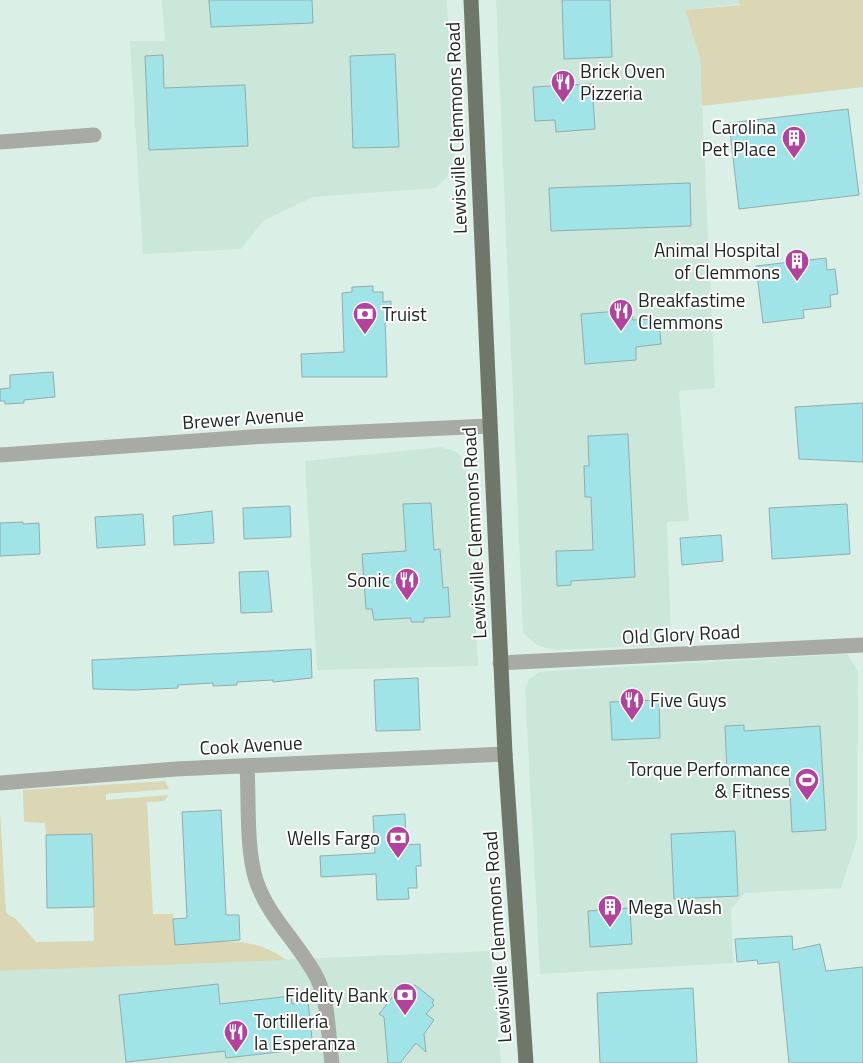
<svg xmlns="http://www.w3.org/2000/svg" width="863" height="1063" font-family="'Titillium Web',sans-serif">
  <style>
    .built { fill: #cae7da }
    .green { fill: #dbd6b3 }
    .building { fill: #a0e4e8; stroke: #93abad }
    .lines { fill: none; stroke-linecap: round; stroke-linejoin: round }
    .street { stroke: #a7aba4; stroke-width: 15 }
    .primary { stroke: #6e7769; stroke-width: 15 }
    .labels { text-anchor: middle; stroke-width: 4; stroke-linejoin: round; paint-order: stroke }
    .poi-label { font-size: 19px; fill: #202824; stroke: #fff; text-anchor: start }
    .street-label { font-size: 19px; fill: #202824; stroke: #fff }
  </style>
  <rect width="100%" height="100%" fill="#daf0e7"/>
  <!-- built -->
  <path class="built" d="M162,0H447L455,159L447,177L436,188L313,197L263,221L241,249L143,254L130,41H165Z
    M496,0H743L740,4L685,10L700,58L715,388L679,391L689,521L667,522L671,645L555,650L538,646L523,633Z
    M441,447L457,452L466,463L478,666L317,670L305,461Z
    M847,654L858,671L857,839L841,888L745,893L731,909L733,963L540,974L525,689L529,679L539,672L549,671Z
    M491,951L501,1063H0V971Z"/>
  <!-- green -->
  <path class="green" d="M739,0H863V87L702,106L700,58L685,10L740,5Z
    M165,781L169,789L106,794V800L169,795L164,801L147,802L153,914H173L175,945C215,942 252,934 286,960L0,971V811L6,913L16,919L36,942L94,941L92,835H46L45,823L24,822L23,790Z"/>
  <!-- building -->
  <path class="building" d="M209,0H312L313,23L211,27Z
    M562,0H610L612,57L564,59Z
    M395,54L399,147L353,148L350,56Z
    M163,55L164,88L245,85L248,146L149,150L145,56Z
    M592,84L595,129L556,132L555,120L535,121L533,87Z
    M848,109L859,195L739,209L729,123Z
    M690,183L691,226L551,231L549,188Z
    M826,258L827,270L835,269L838,294L830,295L831,307L803,310L804,318L763,323L756,266Z
    M373,286V292H383V302L391,301V317H385L387,377H302L301,354L344,352L342,293L352,292V287Z
    M632,310L633,320L659,319L661,344L636,347V360L585,364L581,314Z
    M53,372L55,397L24,400V403L5,404V401H0V389L10,388V375Z
    M863,403V462L799,459L795,407Z
    M628,434L635,577L571,581V585L557,586L556,551L593,550L591,497H585L584,466H589L588,436Z
    M431,503L434,550L440,549L443,588L448,587L450,617L424,618V622H411V618L374,620L372,609H366L362,554L406,551L403,504Z
    M847,504L850,554L772,559L769,508Z
    M290,506L291,537L244,539L243,508Z
    M212,511L214,543L174,545L173,516Z
    M143,514L145,545L97,548L95,517Z
    M23,522V524L39,523L40,554L0,556V523Z
    M721,535L723,561L682,565L680,538Z
    M268,571L272,612L241,613L239,572Z
    M311,649L312,678L273,682V680L237,682V685L213,686V683L178,685V688L133,690L93,689L92,660Z
    M418,678L420,730L376,731L374,680Z
    M659,700L660,738L612,740L610,702Z
    M744,725V731L820,726L826,830L792,832L789,769L727,772L725,726Z
    M221,810L226,915H239L240,940L175,945L173,919L187,918L182,812Z
    M405,814L406,845L420,844L421,866H416L417,888H408L409,899L377,900L376,874L321,877L320,856L375,853L373,816Z
    M735,831L738,896L674,899L671,834Z
    M92,834L94,907L47,908L46,835Z
    M630,908L632,944L590,947L588,911Z
    M792,936L793,950L820,944L826,971L863,967V1063H789L779,962L758,964L757,960L737,962L735,939Z
    M218,984L220,1004L291,996L292,1004L308,1002L313,1048L226,1058L225,1051L126,1062L119,995Z
    M403,984L409,989L415,985L434,1000L432,1003L434,1005L426,1014L434,1020L424,1034L426,1052L416,1043L400,1063H388L384,1017L379,1014Z
    M693,988L697,1063H600L597,993Z"/>
  <g class="lines">
    <!-- street -->
    <path class="street" d="M0,142L94,135
      M0,455L251,437L489,426
      M500,663L863,645
      M247,766C249,799 246,849 256,880C268,918 301,945 318,980C329,1004 328,1037 332,1063
      M0,783L176,769L505,754"/>
    <!-- primary -->
    <path class="primary" d="M471,0L505,754L526,1063"/>
  </g>
  <!-- icons -->
  <defs>
    <symbol id="restaurant-pin" viewBox="-11 -11 22 30"><path d="M0 17L-7.5 6A9.5 9.5 0 1 1 7.5 6Z" fill="#b2429e" stroke="#fff"/><path d="M-5-6h1v4h1v-4h1v4h1v-4h1v5L-1.5 .5V6h-2V.5L-5-1ZM5-6V6H3V1.5H1.5Q1.5-4 5-6Z" fill="#fff"/></symbol>
    <symbol id="building-pin" viewBox="-11 -11 22 30"><path d="M0 17L-7.5 6A9.5 9.5 0 1 1 7.5 6Z" fill="#b2429e" stroke="#fff"/><path d="M-4-6H4V6H1V3H-1V6H-4ZM-2.5-4.3h1.7v1.8h-1.7ZM.8-4.3h1.7v1.8H.8ZM-2.5-1h1.7V.8h-1.7ZM.8-1h1.7V.8H.8Z" fill="#fff"/></symbol>
    <symbol id="bank-pin" viewBox="-11 -11 22 30"><path d="M0 17L-7.5 6A9.5 9.5 0 1 1 7.5 6Z" fill="#b2429e" stroke="#fff"/><path d="M-6-4H6V4H-6ZM0-2.3a2.3 2.3 0 1 0 0 4.6a2.3 2.3 0 1 0 0-4.6Z" fill="#fff"/></symbol>
    <symbol id="stadium-pin" viewBox="-11 -11 22 30"><path d="M0 17L-7.5 6A9.5 9.5 0 1 1 7.5 6Z" fill="#b2429e" stroke="#fff"/><path d="M0-5a6.5 5 0 1 0 0 10a6.5 5 0 1 0 0-10ZM-3.5-1.8h7v3.6h-7Z" fill="#fff"/></symbol>
  </defs>
  <g fill-rule="evenodd">
    <use href="#restaurant-pin" x="549" y="68" width="28" height="38"/>
    <use href="#building-pin" x="780" y="124" width="28" height="38"/>
    <use href="#building-pin" x="783" y="247" width="28" height="38"/>
    <use href="#restaurant-pin" x="607" y="297" width="28" height="38"/>
    <use href="#bank-pin" x="351" y="300" width="28" height="38"/>
    <use href="#restaurant-pin" x="393" y="566" width="28" height="38"/>
    <use href="#restaurant-pin" x="618" y="686" width="28" height="38"/>
    <use href="#stadium-pin" x="793" y="766" width="28" height="38"/>
    <use href="#bank-pin" x="384" y="824" width="28" height="38"/>
    <use href="#building-pin" x="596" y="893" width="28" height="38"/>
    <use href="#bank-pin" x="391" y="981" width="28" height="38"/>
    <use href="#restaurant-pin" x="222" y="1018" width="28" height="38"/>
  </g>
  <g class="labels">
    <!-- poi labels -->
    <g class="poi-label">
      <text x="580" y="78">Brick Oven<tspan x="580" dy="22">Pizzeria</tspan></text>
      <text x="776" y="134" text-anchor="end">Carolina<tspan x="776" dy="22">Pet Place</tspan></text>
      <text x="780" y="257" text-anchor="end">Animal Hospital<tspan x="780" dy="22">of Clemmons</tspan></text>
      <text x="638" y="307">Breakfastime<tspan x="638" dy="22">Clemmons</tspan></text>
      <text x="382" y="321">Truist</text>
      <text x="390" y="587" text-anchor="end">Sonic</text>
      <text x="650" y="707">Five Guys</text>
      <text x="790" y="776" text-anchor="end">Torque Performance<tspan x="790" dy="22">&amp; Fitness</tspan></text>
      <text x="380" y="845" text-anchor="end">Wells Fargo</text>
      <text x="628" y="914">Mega Wash</text>
      <text x="388" y="1002" text-anchor="end">Fidelity Bank</text>
      <text x="254" y="1028">Tortillería<tspan x="254" dy="22">la Esperanza</tspan></text>
    </g>
    <!-- street labels -->
    <g class="street-label">
      <text transform="translate(456 128) rotate(-92)" y="7">Lewisville Clemmons Road</text>
      <text transform="translate(243 418) rotate(-4)" y="7">Brewer Avenue</text>
      <text transform="translate(474 533) rotate(-93)" y="7">Lewisville Clemmons Road</text>
      <text transform="translate(681 634) rotate(-3)" y="7">Old Glory Road</text>
      <text transform="translate(251 745) rotate(-3)" y="7">Cook Avenue</text>
      <text transform="translate(497 937) rotate(-94)" y="7">Lewisville Clemmons Road</text>
    </g>
  </g>
</svg>
